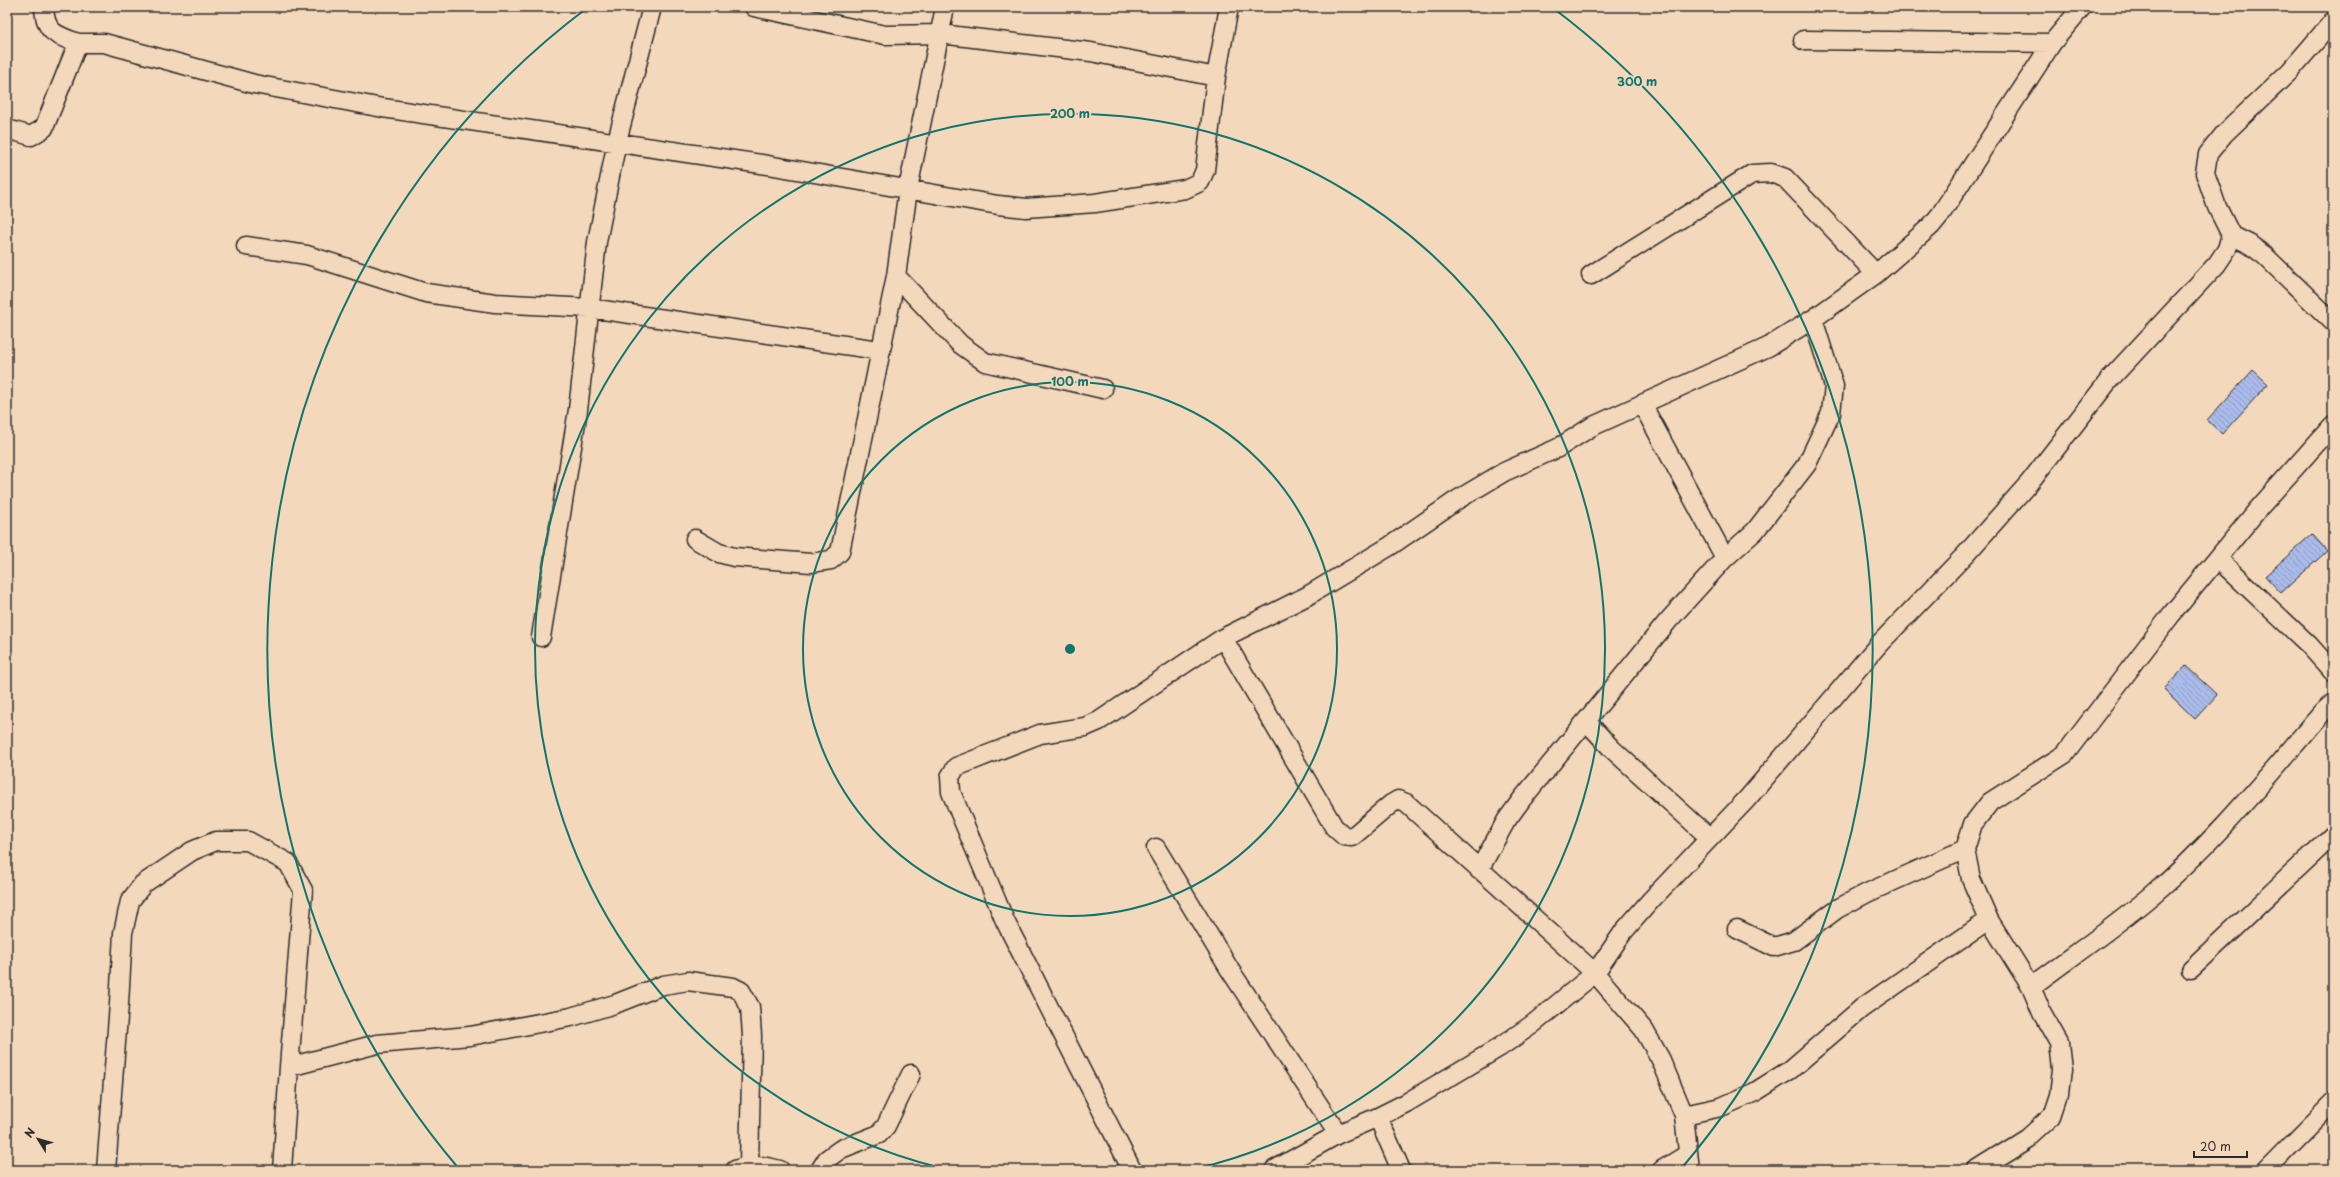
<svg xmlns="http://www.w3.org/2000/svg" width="2340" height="1177" font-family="'Playpen Sans',sans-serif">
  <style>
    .building { fill: url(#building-back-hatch); stroke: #2b2b2b }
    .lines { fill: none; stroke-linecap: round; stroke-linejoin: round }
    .minor-casing { stroke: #2b2b2b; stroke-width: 21 }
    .minor { stroke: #f4d8bb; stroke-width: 18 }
    .ring { fill: none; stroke: #0f766e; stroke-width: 2 }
    .centre { fill: #0f766e; stroke: #f4d8bb; stroke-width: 2 }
    .ring-label { font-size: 12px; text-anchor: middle; font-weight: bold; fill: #0f766e; stroke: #f4d8bb; stroke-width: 4; stroke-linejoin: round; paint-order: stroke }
  </style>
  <defs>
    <pattern id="building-back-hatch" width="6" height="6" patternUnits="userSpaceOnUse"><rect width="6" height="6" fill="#aabceb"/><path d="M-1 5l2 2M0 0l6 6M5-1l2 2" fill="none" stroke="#8b99bf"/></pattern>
  </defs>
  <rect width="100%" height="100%" fill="#f4d8bb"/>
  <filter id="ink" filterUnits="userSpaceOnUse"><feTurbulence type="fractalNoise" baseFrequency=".025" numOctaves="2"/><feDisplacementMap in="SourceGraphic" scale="8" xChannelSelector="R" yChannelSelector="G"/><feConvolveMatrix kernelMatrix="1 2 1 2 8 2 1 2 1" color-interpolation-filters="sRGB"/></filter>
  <g filter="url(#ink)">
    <!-- building -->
    <path class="building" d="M2253,370L2268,384L2222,434L2207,420Z
      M2312,534L2327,551L2281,593L2265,576Z
      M2186,666L2217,695L2195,719L2164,689Z"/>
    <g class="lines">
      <defs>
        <path id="minor" d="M44,7C45,32 55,35 78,43
          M754,7L885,35L940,34L1091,52L1216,77
          M2333,21L2290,71L2224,134L2208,154L2205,173L2217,207L2231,235L2249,244L2264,255L2333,322
          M1803,40L2052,43
          M7,129L31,136L44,128L78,43H104L254,84L383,108L768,165L998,205L1026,208L1095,203L1185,189L1200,182L1205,170L1216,77L1229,7
          M246,246L307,255L426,293L495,303L589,308L879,350
          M1591,275L1752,174L1771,173L1785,178L1876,274
          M896,276L960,344L985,362L1103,389
          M1642,404L1725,558
          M695,539L719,553L734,557L811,563L831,560L840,552L896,276L908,189L945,7
          M2218,559L2309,645L2333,672
          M541,637L578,410L597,242L617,141L652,7
          M1223,638L1334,827L1344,836L1352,837L1391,804L1398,800L1406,803L1595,973L1644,1030L1661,1060L1684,1115L1690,1170
          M1587,722L1612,749L1710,838
          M1156,848L1230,970L1338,1134
          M1479,870L1506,821L1522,799L1668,621L1725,558L1755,531L1807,464L1831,413L1834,386L1813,319
          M1737,929L1774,947L1794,941L1837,909L1867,893L1965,849
          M2191,969L2333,835
          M2031,987C2071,957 2113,928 2151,896C2215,842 2268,775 2323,712L2333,703
          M1684,1115L1721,1107L1755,1092L1790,1070L1862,1008L1989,920
          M1378,1117L1401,1170
          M106,1170L119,1004L123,933L130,901L143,884L192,851L216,841H248L288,863L303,890L289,1067
          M282,1170L289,1067L377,1044L470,1036L571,1017L615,1004L663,985L688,981L733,987L741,991L750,1007L752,1036L749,1165
          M735,1170C752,1164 763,1165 780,1170
          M820,1170L827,1159L841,1149L879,1134L886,1126L911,1074
          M1132,1170L1005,921L951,792L950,777L956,767L1040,734L1085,727L1099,721L1223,638L1307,596L1390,546L1457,500L1504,472L1558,448L1591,427L1768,347L1813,319L1876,274L1931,226L1940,215L2052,43L2082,7
          M1274,1170L1338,1134L1378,1117L1406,1103L1500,1047L1533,1024L1595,973L1624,931L1651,900L1747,799L1879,644L1966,554L2029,483L2110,379L2217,264L2227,249L2231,235
          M1662,1170L1688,1154
          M1977,1170L2028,1138L2052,1116L2059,1095L2062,1069L2059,1043L2042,1013L2031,987L1989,920L1971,879L1965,849L1973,824L1990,802L2065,754L2171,615L2259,508L2333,425
          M2265,1170L2333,1101"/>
      </defs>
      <!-- minor casing -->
      <use href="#minor" class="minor-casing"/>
      <!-- minor -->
      <use href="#minor" class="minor"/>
    </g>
  </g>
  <!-- distance rings -->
  <g class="ring">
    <circle cx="1070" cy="649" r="267"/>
    <path d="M945 1169A535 535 0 1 1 1195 1169"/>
    <path d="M460 1170A802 802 0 0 1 587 8M1553 8A802 802 0 0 1 1680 1170"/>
  </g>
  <circle cx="1070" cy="649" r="6" class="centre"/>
  <g class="ring-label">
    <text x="1637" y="86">300 m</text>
    <text x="1070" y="118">200 m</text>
    <text x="1070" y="386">100 m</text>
  </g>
  <!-- margin -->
  <rect width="2340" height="1177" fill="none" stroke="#f4d8bb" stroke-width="24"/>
  <rect x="12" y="12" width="2316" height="1153" fill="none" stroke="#2b2b2b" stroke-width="1.5" filter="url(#ink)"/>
  <!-- north arrow -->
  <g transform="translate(38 1139) rotate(307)" stroke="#f4d8bb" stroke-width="3" paint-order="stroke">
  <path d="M0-3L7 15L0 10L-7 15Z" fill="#2b2b2b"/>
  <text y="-6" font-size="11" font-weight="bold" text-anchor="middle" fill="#2b2b2b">N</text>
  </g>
  <!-- scale -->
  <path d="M2194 1151v6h53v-6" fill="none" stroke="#2b2b2b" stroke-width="2"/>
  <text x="2200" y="1151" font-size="12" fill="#2b2b2b" stroke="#f4d8bb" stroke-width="3" paint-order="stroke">20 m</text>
</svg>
